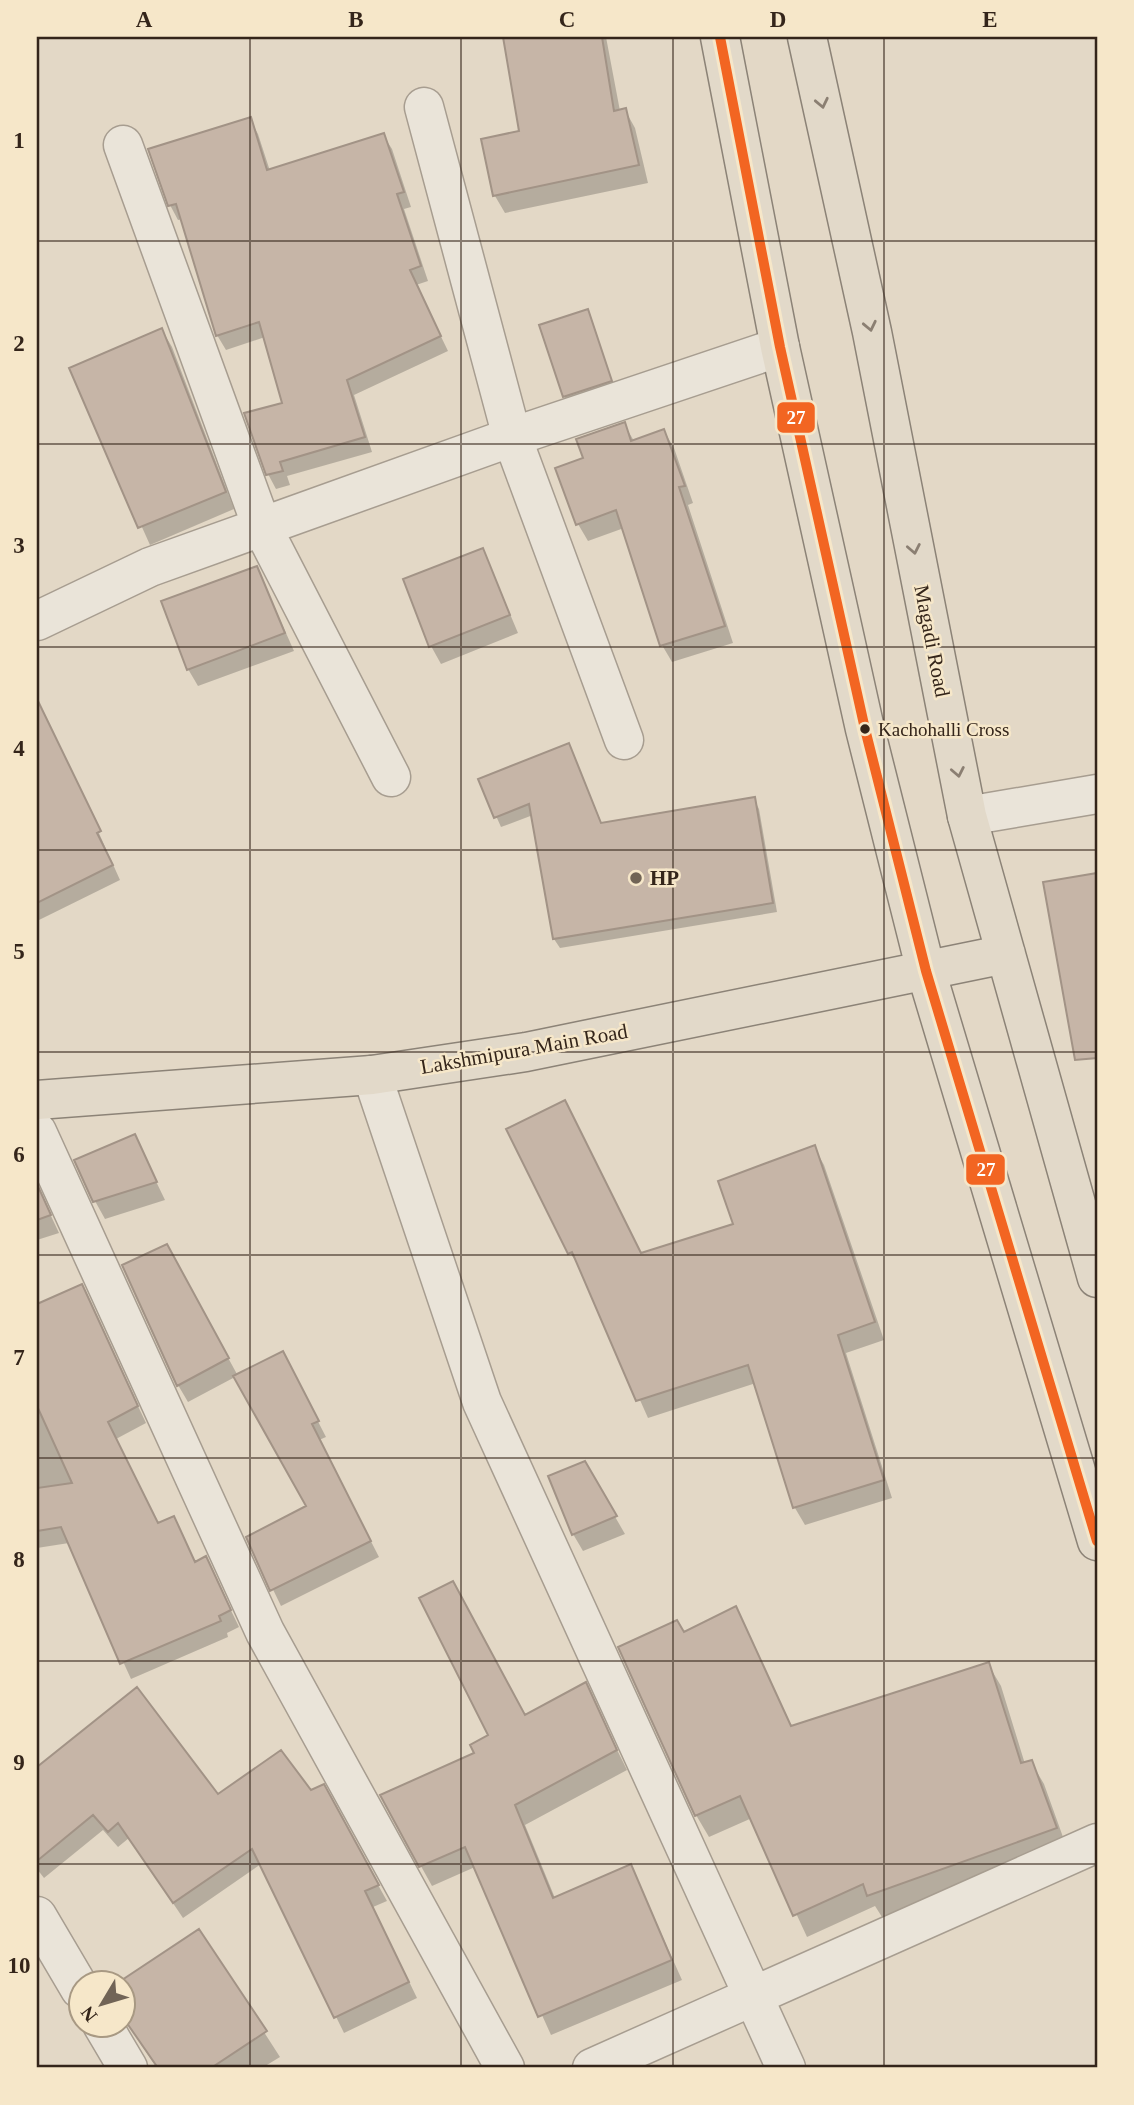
<svg xmlns="http://www.w3.org/2000/svg" width="1134" height="2105" font-family="Georgia,serif">
  <style>
    .shadow { fill: #0003 }
    .building { fill: #c6b5a7; stroke: #a29386; stroke-width: 2 }
    .lines { fill: none; stroke-linecap: round; stroke-linejoin: round }
    .minor-casing { stroke: #a79d90; stroke-width: 41 }
    .major-casing { stroke: #8c8377; stroke-width: 41 }
    .minor { stroke: #eae4d9; stroke-width: 38 }
    .major { stroke: #e2d9c9; stroke-width: 38 }
    .bus-1-casing { stroke: #f6e7c9; stroke-width: 16 }
    .bus-1 { stroke: #f26522; stroke-width: 10 }
    .oneway { stroke: #8b7f72 }
    .grid { fill: none; stroke: #34251a; stroke-width: 2; stroke-opacity: 0.55 }
    .bus-dot { fill: #34251a; stroke: #f6e7c9; stroke-width: 2.5 }
    .poi-dot { fill: #716456; stroke: #f6e7c9; stroke-width: 2.5 }
    .labels { text-anchor: middle; stroke-width: 5; stroke-linejoin: round; paint-order: stroke }
    .bus-label { font-size: 19px; fill: #34251a; stroke: #f6e7c9; text-anchor: start }
    .street-label { font-size: 21px; fill: #34251a; stroke: #f6e7c9 }
    .poi-label { font-size: 21px; font-weight: bold; fill: #34251a; stroke: #f6e7c9; text-anchor: start }
    .line-badge { stroke: #f6e7c9; stroke-width: 2.5 }
    .badge-label { font-size: 19px; text-anchor: middle; font-weight: bold; fill: #fff }
    .neatline { fill: none; stroke: #34251a; stroke-width: 2.5 }
    .grid-label { font-size: 23px; text-anchor: middle; font-weight: bold; fill: #34251a }
  </style>
  <rect width="100%" height="100%" fill="#e3d8c6"/>
  <!-- shadow -->
  <path class="shadow" d="M518,37H606L620,111L625,110L635,128L648,183L505,213L495,196L483,140L521,132L505,39Z
    M250,119L258,134L270,171L383,135L392,149L411,207L404,209L428,281L416,285L448,351L354,395L372,452L287,476L290,485L276,489L268,474L284,404L265,337L226,350L217,335L183,219L178,220L170,205Z
    M587,311L615,389L569,405L564,396Z
    M162,330L172,347L234,509L150,545L71,369Z
    M624,424L634,441L664,431L674,448L693,503L688,505L733,643L672,662L662,645L624,528L588,541L578,524L585,459Z
    M483,550L518,633L441,664L431,646Z
    M257,568L294,651L198,686L188,669Z
    M37,708L67,762L120,880L37,921Z
    M569,745L602,824L754,799L759,809L777,912L560,948L554,939L533,815L501,827L480,780Z
    M1097,875V1002L1077,1005L1045,884Z
    M508,1130L642,1254L735,1225L814,1147L824,1165L884,1340L846,1353L892,1498L805,1525L795,1508L756,1383L648,1418L582,1270L570,1253Z
    M134,1136L165,1200L105,1219L95,1201Z
    M37,1186L59,1233L37,1240Z
    M177,1264L238,1376L291,1369L326,1437L319,1440L379,1557L281,1606L248,1538L309,1507L235,1377L188,1402L178,1385Z
    M81,1286L146,1423L116,1439L158,1525L174,1518L196,1564L206,1559L239,1627L227,1633L228,1637L131,1679L69,1543L37,1548V1306Z
    M584,1463L625,1534L583,1551L573,1534Z
    M736,1608L792,1727L988,1664L1001,1686L1025,1764L1031,1762L1044,1784L1068,1851L882,1917L875,1906L807,1937L752,1818L709,1837L696,1815L683,1634Z
    M585,1685L627,1770L525,1825L555,1898L631,1866L682,1980L551,2035L475,1867L432,1886L382,1796L477,1754L525,1717Z
    M137,1690L218,1796L310,1793L323,1786L387,1901L373,1907L417,1998L344,2033L261,1864L183,1918L129,1838L118,1847L103,1830L44,1878L37,1869V1769Z
    M199,1931L280,2057L262,2068H157L122,2016Z"/>
  <!-- building -->
  <path class="building" d="M503,37H602L614,111L626,108L639,165L493,196L481,139L519,131Z
    M251,117L267,170L384,133L404,192L397,194L421,266L410,270L441,336L347,380L365,437L280,462L283,471L266,475L244,413L282,403L259,322L216,336L176,204L168,206L148,149Z
    M588,309L612,381L563,397L539,325Z
    M162,328L226,492L138,528L69,368Z
    M625,422L631,441L664,429L685,486L679,487L725,626L660,646L616,510L576,525L555,468L583,458L576,439Z
    M483,548L510,615L429,647L403,579Z
    M257,566L285,633L187,670L161,601Z
    M37,699L101,831L97,833L113,865L37,903Z
    M569,743L601,823L755,797L773,903L553,939L529,804L494,818L478,779Z
    M1097,873V1058L1075,1060L1043,882Z
    M565,1100L641,1253L733,1224L718,1181L815,1145L875,1322L838,1335L884,1480L793,1508L748,1365L636,1401L572,1252L568,1254L506,1129Z
    M135,1134L157,1182L93,1202L74,1160Z
    M37,1184L51,1215L37,1220Z
    M167,1244L229,1358L177,1386L122,1265Z
    M82,1284L138,1406L108,1422L158,1523L174,1516L195,1562L206,1556L231,1610L219,1616L221,1621L120,1664L61,1527L37,1531V1488L72,1483L37,1406V1304Z
    M283,1351L319,1421L312,1424L371,1541L270,1591L246,1537L306,1506L233,1376Z
    M585,1461L617,1516L572,1535L548,1476Z
    M453,1581L525,1715L586,1682L617,1750L515,1805L553,1898L631,1864L672,1960L538,2017L465,1847L419,1867L380,1795L474,1753L470,1745L488,1735L419,1598Z
    M736,1606L791,1726L989,1662L1021,1763L1032,1760L1057,1828L867,1896L863,1884L793,1916L740,1796L695,1816L618,1647L677,1620L684,1632Z
    M137,1687L218,1794L281,1750L311,1790L324,1784L379,1885L365,1891L409,1982L334,2018L252,1849L173,1903L118,1823L108,1832L93,1815L37,1861V1767Z
    M199,1929L267,2031L211,2068H158L122,2016V1980Z"/>
  <g class="lines">
    <defs>
      <path id="minor" d="M424,107L512,437L624,740
        M123,145L262,527L391,777
        M37,621L150,567L512,437L780,347
        M967,816L1097,794
        M372,1075L482,1402L786,2068
        M37,1132L265,1632L505,2068
        M37,1916L80,1989
        M102,2024L128,2068
        M592,2068L1097,1843"/>
      <path id="major" d="M720,37L780,347L865,729L926,971L1097,1541
        M807,37L872,332L967,816L1097,1278
        M37,1100L372,1075L526,1052L1006,954"/>
    </defs>
    <!-- minor casing -->
    <use href="#minor" class="minor-casing"/>
    <!-- major casing -->
    <use href="#major" class="major-casing"/>
    <!-- minor -->
    <use href="#minor" class="minor"/>
    <!-- major -->
    <use href="#major" class="major"/>
    <defs>
      <path id="bus-1" d="M720,37L780,347L865,729L926,971L1097,1541"/>
    </defs>
    <!-- bus-1 casing -->
    <use href="#bus-1" class="bus-1-casing"/>
    <!-- bus-1 -->
    <use href="#bus-1" class="bus-1"/>
  </g>
  <!-- one-way arrows -->
  <defs><path id="oneway-chevron" d="M-2-3.5L2.5 0L-2 3.5" fill="none" stroke-width="1.6" stroke-linecap="round" stroke-linejoin="round" transform="scale(1.75)"/></defs>
  <g class="oneway">
    <use href="#oneway-chevron" transform="translate(822 103) rotate(78)"/>
    <use href="#oneway-chevron" transform="translate(870 326) rotate(78)"/>
    <use href="#oneway-chevron" transform="translate(914 549) rotate(79)"/>
    <use href="#oneway-chevron" transform="translate(958 772) rotate(79)"/>
  </g>
  <!-- grid -->
  <path class="grid" d="M250,37V2068M461,37V2068M673,37V2068M884,37V2068M37,241H1097M37,444H1097M37,647H1097M37,850H1097M37,1052H1097M37,1255H1097M37,1458H1097M37,1661H1097M37,1864H1097"/>
  <!-- markers -->
  <circle class="bus-dot" cx="865" cy="729" r="6"/>
  <circle class="poi-dot" cx="636" cy="878" r="7"/>
  <g class="labels">
    <!-- bus labels -->
    <g class="bus-label">
      <text x="878" y="736">Kachohalli Cross</text>
    </g>
    <!-- street labels -->
    <g class="street-label">
      <text transform="translate(932 641) rotate(79)" y="7">Magadi Road</text>
      <text transform="translate(524 1049) rotate(-10)" y="7">Lakshmipura Main Road</text>
    </g>
    <!-- poi labels -->
    <g class="poi-label">
      <text x="650" y="885">HP</text>
    </g>
  </g>
  <g class="line-badge">
    <rect x="776" y="401" width="40" height="33" rx="7" fill="#f26522"/>
    <rect x="965" y="1153" width="41" height="33" rx="7" fill="#f26522"/>
  </g>
  <g class="badge-label">
    <text x="796" y="424">27</text>
    <text x="986" y="1176">27</text>
  </g>
  <!-- border -->
  <rect width="1134" height="2105" fill="none" stroke="#f6e7c9" stroke-width="77"/>
  <!-- north arrow -->
  <g transform="translate(102 2004) rotate(232)"><circle r="33" fill="#f6e7c9" stroke="#a89983" stroke-width="2"/>
  <path d="M0-5L12 26L0 18L-12 26Z" fill="#716456"/>
  <text y="-10" font-size="19" font-weight="bold" text-anchor="middle" fill="#34251a">N</text>
  </g>
  <rect x="38" y="38" width="1058" height="2028" class="neatline"/>
  <g class="grid-label">
    <text x="144" y="27">A</text>
    <text x="356" y="27">B</text>
    <text x="567" y="27">C</text>
    <text x="778" y="27">D</text>
    <text x="990" y="27">E</text>
    <text x="19" y="148">1</text>
    <text x="19" y="351">2</text>
    <text x="19" y="553">3</text>
    <text x="19" y="756">4</text>
    <text x="19" y="959">5</text>
    <text x="19" y="1162">6</text>
    <text x="19" y="1365">7</text>
    <text x="19" y="1567">8</text>
    <text x="19" y="1770">9</text>
    <text x="19" y="1973">10</text>
  </g>
</svg>
